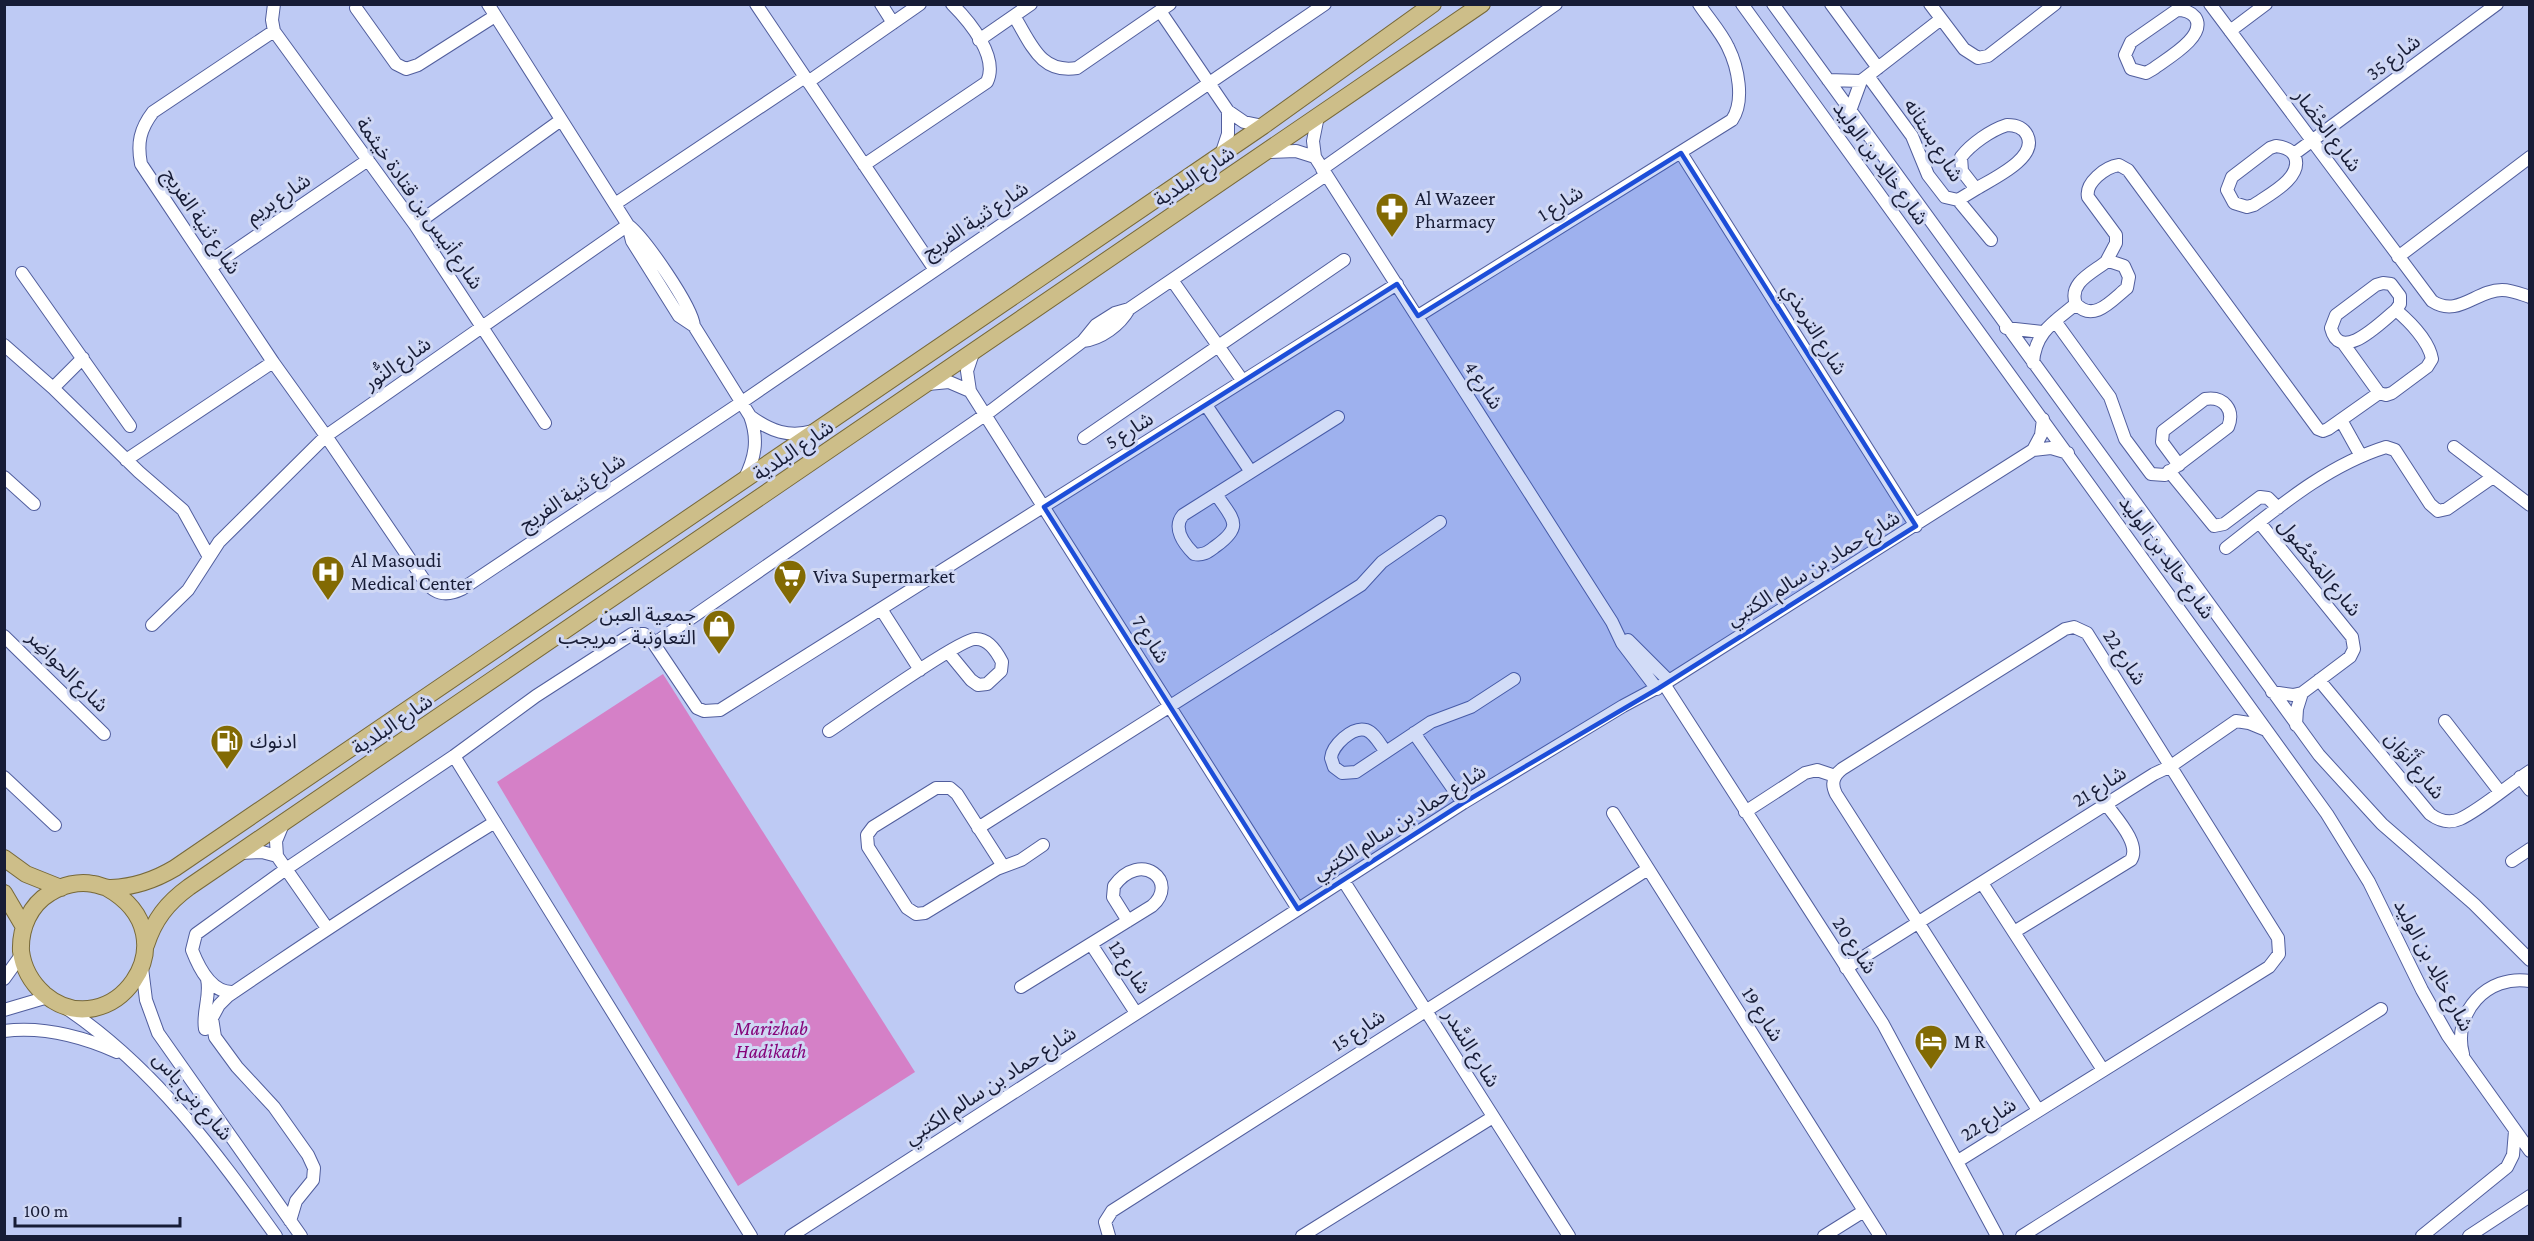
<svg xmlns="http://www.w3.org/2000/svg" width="2534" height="1241" font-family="'Crimson Pro','Noto Sans Arabic',serif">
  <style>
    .green { fill: #d580c7 }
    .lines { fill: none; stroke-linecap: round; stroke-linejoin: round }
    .minor-casing { stroke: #515e9d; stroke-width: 14 }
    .major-casing { stroke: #776939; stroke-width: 18 }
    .minor { stroke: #fff; stroke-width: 12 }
    .major { stroke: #cdbe89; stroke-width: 16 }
    .marked { fill: #1d4ed8; fill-opacity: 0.2; stroke: #1d4ed8; stroke-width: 4.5; stroke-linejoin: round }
    .labels { text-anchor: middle; stroke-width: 6; stroke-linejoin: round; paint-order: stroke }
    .street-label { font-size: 20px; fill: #171c36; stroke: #d0d8f4 }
    .poi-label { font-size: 20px; fill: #171c36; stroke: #d0d8f4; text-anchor: start }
    .park-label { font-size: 20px; font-style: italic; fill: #85047a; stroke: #d0d8f4 }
  </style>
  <rect width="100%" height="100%" fill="#becaf4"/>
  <!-- green -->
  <path class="green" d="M663,674L915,1072L738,1186L497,782Z"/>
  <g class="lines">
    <defs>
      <path id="minor" d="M274,4L272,20L274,31L415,225L545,423
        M488,4L628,225C644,237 692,306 694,326L750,416C759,440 755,458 744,480
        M756,4L935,270
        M881,4L893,23
        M1742,4L2327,814L2369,882L2422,990L2448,1036L2530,1151
        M1773,4L2319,755L2382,824L2474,904L2530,960
        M1831,4L1878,68
        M1930,4L1964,49L1978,58L1988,56L2055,4
        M2210,4L2432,301C2458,318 2476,290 2502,290C2512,290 2521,294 2530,297
        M356,8L396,64L406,69L418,65L495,16
        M2177,10C2184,10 2190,11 2195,17C2208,36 2166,59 2153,69L2146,73L2131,69L2125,55L2131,42Z
        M1160,11L1228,111L1244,122L1263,126
        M1014,16C1031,43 1040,74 1077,68L1170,4
        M274,31L153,112C140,129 137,143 141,164L273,362L326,436L424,580C434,594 446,597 462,589L742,402L1325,4
        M2230,31L2266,4
        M979,40L1031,4
        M1868,76L1912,136L1928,175L1945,197L1958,200L1976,189
        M1828,80L1861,81
        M808,82L920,4
        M1850,111L1861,81L1941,19
        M1318,116L1313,141L1315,157L1612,622L1622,643L1657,689
        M2007,125C2016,125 2023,127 2027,135C2039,158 1992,179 1976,189L1962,171L1961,157C1971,144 1991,130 2007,125Z
        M2276,146C2284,147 2292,149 2295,157C2303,178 2268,195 2254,205L2247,207L2234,203L2227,190L2232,177L2270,148Z
        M1268,152L1296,151L1315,157
        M1681,153L1916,526
        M2294,154L2497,4
        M1221,155L1228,134V111
        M864,165L987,82C999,57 970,22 952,4
        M1322,169L1556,4
        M1958,200L1991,240
        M615,204L805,77
        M415,225L561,120
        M628,225L632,241L679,316L694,326
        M2398,257L2530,157
        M2106,262L2116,243V235L2088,197C2085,183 2105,167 2119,165L2128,170L2318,429L2323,431L2328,429L2379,393
        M2106,262H2112L2124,266L2129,277L2127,288C2112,300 2094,323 2076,304C2068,283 2092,273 2106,262Z
        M211,267L368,160
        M22,273L130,426
        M1172,280L1242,380
        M2383,283L2391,284L2400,296V304L2396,310C2381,322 2340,365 2331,328L2336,315L2376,285Z
        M1418,316L1732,120C1745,101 1738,67 1728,47C1721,32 1708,18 1699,4
        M2055,321L2110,397L2125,439L2151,474L2165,475L2228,427C2235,410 2224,396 2205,399L2163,431L2162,442L2179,465
        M2006,328L2042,332
        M1083,341C1101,339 1120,325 1129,309
        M2343,343L2379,393L2386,395L2392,393L2427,367L2432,359C2429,341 2409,321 2396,310
        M4,345L53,388L139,472L183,510L209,557
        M973,353L967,371L970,391L1298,909
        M2033,363C2035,332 2054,322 2076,304
        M928,384L949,382L970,391
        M53,388L83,358
        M1206,405L1251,472
        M750,416C770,431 789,438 813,431
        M2341,420L2361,456
        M1084,438L1344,260
        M2454,447L2530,505
        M2033,450L2041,435L2043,419
        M126,460L273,362
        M2169,471L2214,526L2224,524L2260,497L2268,498L2278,508
        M4,477L34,504
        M1216,494C1232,519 1245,525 1216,546C1209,551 1204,556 1194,554C1184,544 1172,528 1183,515L1338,417
        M2259,522L2352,637L2354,649L2350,657L2302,693L2293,695L2272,692
        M2226,548C2275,510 2325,466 2386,447L2395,450L2430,504L2438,511L2447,509L2493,477
        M881,609L920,670
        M152,625L188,590L219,542L326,436L628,225
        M4,636L104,734
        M1628,640L1669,681
        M655,643L992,410L1083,341L1096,325L1115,313L1129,309L1326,175
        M2319,680L2430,814C2438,820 2449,824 2460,819C2480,810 2510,784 2530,771
        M1664,684L1883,1024L1997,1236
        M2236,721L2249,723L2266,730
        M2445,721L2500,792
        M2296,725L2297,709L2302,693
        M829,731C850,717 960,639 975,639C988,638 997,652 1002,662L1001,671L987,684L978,685L971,680L948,652
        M1414,733L1463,803
        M1386,752C1380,745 1375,733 1366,730C1352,726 1332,746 1331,758L1334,767L1342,773L1356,772L1431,722L1471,707L1514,679
        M454,756L751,1236
        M4,777L55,825
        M2520,777L2530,790
        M1745,812L1805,773L1817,770L1835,776
        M1613,813L1880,1236
        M283,824L276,841L277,856L327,928
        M978,828L1361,585L1382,562L1440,522
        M240,853L262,852L277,856
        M2512,861L2530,849
        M1003,866L957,794L950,788H936L873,827L867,835L868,847L907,908L916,914L925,913L997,869L1021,860L1043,845
        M1343,880L1569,1236
        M1982,883L2103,1070
        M2014,932L2131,860C2141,844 2116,818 2106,804
        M1091,944L1136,1013
        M142,968L146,1000L158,1033L301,1236
        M1846,968L2154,774L2171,766L2236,721
        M4,979L22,954
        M1021,987L1152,906C1180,882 1141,849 1114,886L1113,897L1128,921
        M233,992C211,993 199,968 192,950L196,934L286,869L454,756L536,696L632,634H644L650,638L697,708L704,711L720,710L1397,284
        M66,1008C155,1068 215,1151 276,1236
        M4,1010L48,997
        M205,1029C202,1012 211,996 207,979
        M4,1031C44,1026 81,1036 117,1052
        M2463,1054C2452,1013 2487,974 2530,981
        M1958,1161L2269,967L2279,954L2278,938L2087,633L2074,627L2065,629L1842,769C1833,776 1831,784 1836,794L2038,1110
        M290,1221L296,1201L313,1180L314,1168L308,1155L274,1107L237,1067L215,1037L212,1018L219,1005L228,996C316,936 404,878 495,822
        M791,1236L1463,803L1623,706L1664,684L2033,450L2051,448L2068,453
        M1109,1236L1105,1222L1112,1211L1648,869
        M1302,1236L1493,1117
        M1824,1236L1864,1211
        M2022,1236L2381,1009
        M2422,1236L2507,1167L2513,1155L2515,1131
        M2469,1236L2530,1196"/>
      <path id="major" d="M4,858L26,874L61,888
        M107,888C196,938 110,1050 44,994C32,983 23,968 21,951C20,928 30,905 50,893C62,885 79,881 93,884C100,885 105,888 111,888C135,887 155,880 175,868L1263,126L1433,4
        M4,893L24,927
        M146,945C154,920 167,903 189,887L1482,4"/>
    </defs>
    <!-- minor casing -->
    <use href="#minor" class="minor-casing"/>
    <!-- major casing -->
    <use href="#major" class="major-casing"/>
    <!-- minor -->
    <use href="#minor" class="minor"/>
    <!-- major -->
    <use href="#major" class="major"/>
  </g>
  <!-- marked area -->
  <path class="marked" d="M1681,153L1916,526L1659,688L1463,803L1298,909L1044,507L1397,284L1418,316Z"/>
  <!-- icons -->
  <defs>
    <symbol id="pharmacy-pin" viewBox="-11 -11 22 30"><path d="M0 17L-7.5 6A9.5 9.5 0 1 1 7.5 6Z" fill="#826a03" stroke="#d0d8f4"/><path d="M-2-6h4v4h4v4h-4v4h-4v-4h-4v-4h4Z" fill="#fff"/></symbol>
    <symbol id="hospital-pin" viewBox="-11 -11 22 30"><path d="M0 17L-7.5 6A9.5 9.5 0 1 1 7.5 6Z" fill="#826a03" stroke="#d0d8f4"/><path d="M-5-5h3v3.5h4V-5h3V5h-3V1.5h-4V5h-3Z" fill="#fff"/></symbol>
    <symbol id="supermarket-pin" viewBox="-11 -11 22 30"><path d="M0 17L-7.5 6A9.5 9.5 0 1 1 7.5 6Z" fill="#826a03" stroke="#d0d8f4"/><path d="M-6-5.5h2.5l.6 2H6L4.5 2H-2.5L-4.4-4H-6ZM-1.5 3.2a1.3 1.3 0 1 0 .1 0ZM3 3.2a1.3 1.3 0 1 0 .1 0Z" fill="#fff"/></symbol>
    <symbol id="shop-pin" viewBox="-11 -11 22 30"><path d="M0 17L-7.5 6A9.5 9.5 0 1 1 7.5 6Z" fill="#826a03" stroke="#d0d8f4"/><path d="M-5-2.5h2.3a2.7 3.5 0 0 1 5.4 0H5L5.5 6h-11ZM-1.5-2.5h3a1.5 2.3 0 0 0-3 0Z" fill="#fff"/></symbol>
    <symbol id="fuel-pin" viewBox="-11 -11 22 30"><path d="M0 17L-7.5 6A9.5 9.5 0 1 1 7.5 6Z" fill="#826a03" stroke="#d0d8f4"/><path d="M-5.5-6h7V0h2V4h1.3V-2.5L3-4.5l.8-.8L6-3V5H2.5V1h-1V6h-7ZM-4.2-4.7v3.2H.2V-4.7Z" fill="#fff"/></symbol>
    <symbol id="hotel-pin" viewBox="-11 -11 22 30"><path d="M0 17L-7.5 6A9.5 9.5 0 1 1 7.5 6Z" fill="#826a03" stroke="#d0d8f4"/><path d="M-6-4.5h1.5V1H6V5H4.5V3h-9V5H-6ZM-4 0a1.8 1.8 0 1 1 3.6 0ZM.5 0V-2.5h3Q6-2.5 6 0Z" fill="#fff"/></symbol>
  </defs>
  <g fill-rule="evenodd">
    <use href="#pharmacy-pin" x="1373" y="190" width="38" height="52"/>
    <use href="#hospital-pin" x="309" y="553" width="38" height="52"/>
    <use href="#supermarket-pin" x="771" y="557" width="38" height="52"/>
    <use href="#shop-pin" x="700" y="607" width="38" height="52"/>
    <use href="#fuel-pin" x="208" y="722" width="38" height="52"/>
    <use href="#hotel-pin" x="1912" y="1022" width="38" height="52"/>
  </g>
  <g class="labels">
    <!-- street labels -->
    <g class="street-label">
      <text transform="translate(2393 57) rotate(-37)" y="7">شارع 35</text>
      <text transform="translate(2328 130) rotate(53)" y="7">شارع الحْضَار</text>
      <text transform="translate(1934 140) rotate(58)" y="7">شارع بستانه</text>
      <text transform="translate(1881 163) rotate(54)" y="7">شارع خالِد بن الوليد</text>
      <text transform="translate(1194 176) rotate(-34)" y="7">شارع البلدية</text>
      <text transform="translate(278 198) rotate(-34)" y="7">شارع بريم</text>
      <text transform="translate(420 203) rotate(55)" y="7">شارع أنيس بن قتادة خيثمة</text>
      <text transform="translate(1560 203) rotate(-32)" y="7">شارع 1</text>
      <text transform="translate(975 220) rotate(-34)" y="7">شارع ثنية الفريج</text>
      <text transform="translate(202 221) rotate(56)" y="7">شارع ثنية الفريج</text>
      <text transform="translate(1815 329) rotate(58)" y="7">شارع الترمذي</text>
      <text transform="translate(397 363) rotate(-35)" y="7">شارع النُّور</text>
      <text transform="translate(1484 385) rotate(57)" y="7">شارع 4</text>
      <text transform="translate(1129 430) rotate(-32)" y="7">شارع 5</text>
      <text transform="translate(793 450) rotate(-34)" y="7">شارع البلدية</text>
      <text transform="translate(572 492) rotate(-34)" y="7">شارع ثنية الفريج</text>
      <text transform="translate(2167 557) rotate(54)" y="7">شارع خالِد بن الوليد</text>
      <text transform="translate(2320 567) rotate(51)" y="7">شارع المَحْصُول</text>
      <text transform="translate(1813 568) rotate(-32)" y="7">شارع حماد بن سالم الكتبي</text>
      <text transform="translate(1151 639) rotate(58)" y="7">شارع 7</text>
      <text transform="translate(2125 657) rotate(57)" y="7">شارع 22</text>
      <text transform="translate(68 671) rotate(45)" y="7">شارع الحواضِر</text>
      <text transform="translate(392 724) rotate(-34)" y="7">شارع البلدية</text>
      <text transform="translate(2415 765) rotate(50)" y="7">شارع أَنْوَان</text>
      <text transform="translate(2099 786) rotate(-32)" y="7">شارع 21</text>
      <text transform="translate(1399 822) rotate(-32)" y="7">شارع حماد بن سالم الكتبي</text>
      <text transform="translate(1855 945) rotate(57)" y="7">شارع 20</text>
      <text transform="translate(2434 965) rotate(62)" y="7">شارع خالِد بن الوليد</text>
      <text transform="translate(1130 967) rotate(57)" y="7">شارع 12</text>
      <text transform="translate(1763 1014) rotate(58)" y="7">شارع 19</text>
      <text transform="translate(1358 1030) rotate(-33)" y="7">شارع 15</text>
      <text transform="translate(1472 1048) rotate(58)" y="7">شارع السَّدر</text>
      <text transform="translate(990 1085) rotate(-33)" y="7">شارع حماد بن سالم الكتبي</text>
      <text transform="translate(193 1096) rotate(49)" y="7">شارع بني ياس</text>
      <text transform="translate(1988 1119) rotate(-33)" y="7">شارع 22</text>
    </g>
    <!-- poi labels -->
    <g class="poi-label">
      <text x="1415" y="205">Al Wazeer<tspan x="1415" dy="23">Pharmacy</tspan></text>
      <text x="351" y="567">Al Masoudi<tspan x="351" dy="23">Medical Center</tspan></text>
      <text x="813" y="583">Viva Supermarket</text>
      <text x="696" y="621" text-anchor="end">جمعية العبن<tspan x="696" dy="23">التعاونبة - مريجب</tspan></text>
      <text x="250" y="748">ادنوك</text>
      <text x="1954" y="1048">M R</text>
    </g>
    <!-- park labels -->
    <g class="park-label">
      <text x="771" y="1035">Marizhab<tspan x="771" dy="23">Hadikath</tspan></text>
    </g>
  </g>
  <!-- border -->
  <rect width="2534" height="1241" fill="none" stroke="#171c36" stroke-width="12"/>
  <!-- scale -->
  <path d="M15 1217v9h165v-9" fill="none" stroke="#171c36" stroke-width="3"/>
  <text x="24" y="1217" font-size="18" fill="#171c36" stroke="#d0d8f4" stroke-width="4.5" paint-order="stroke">100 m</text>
</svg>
